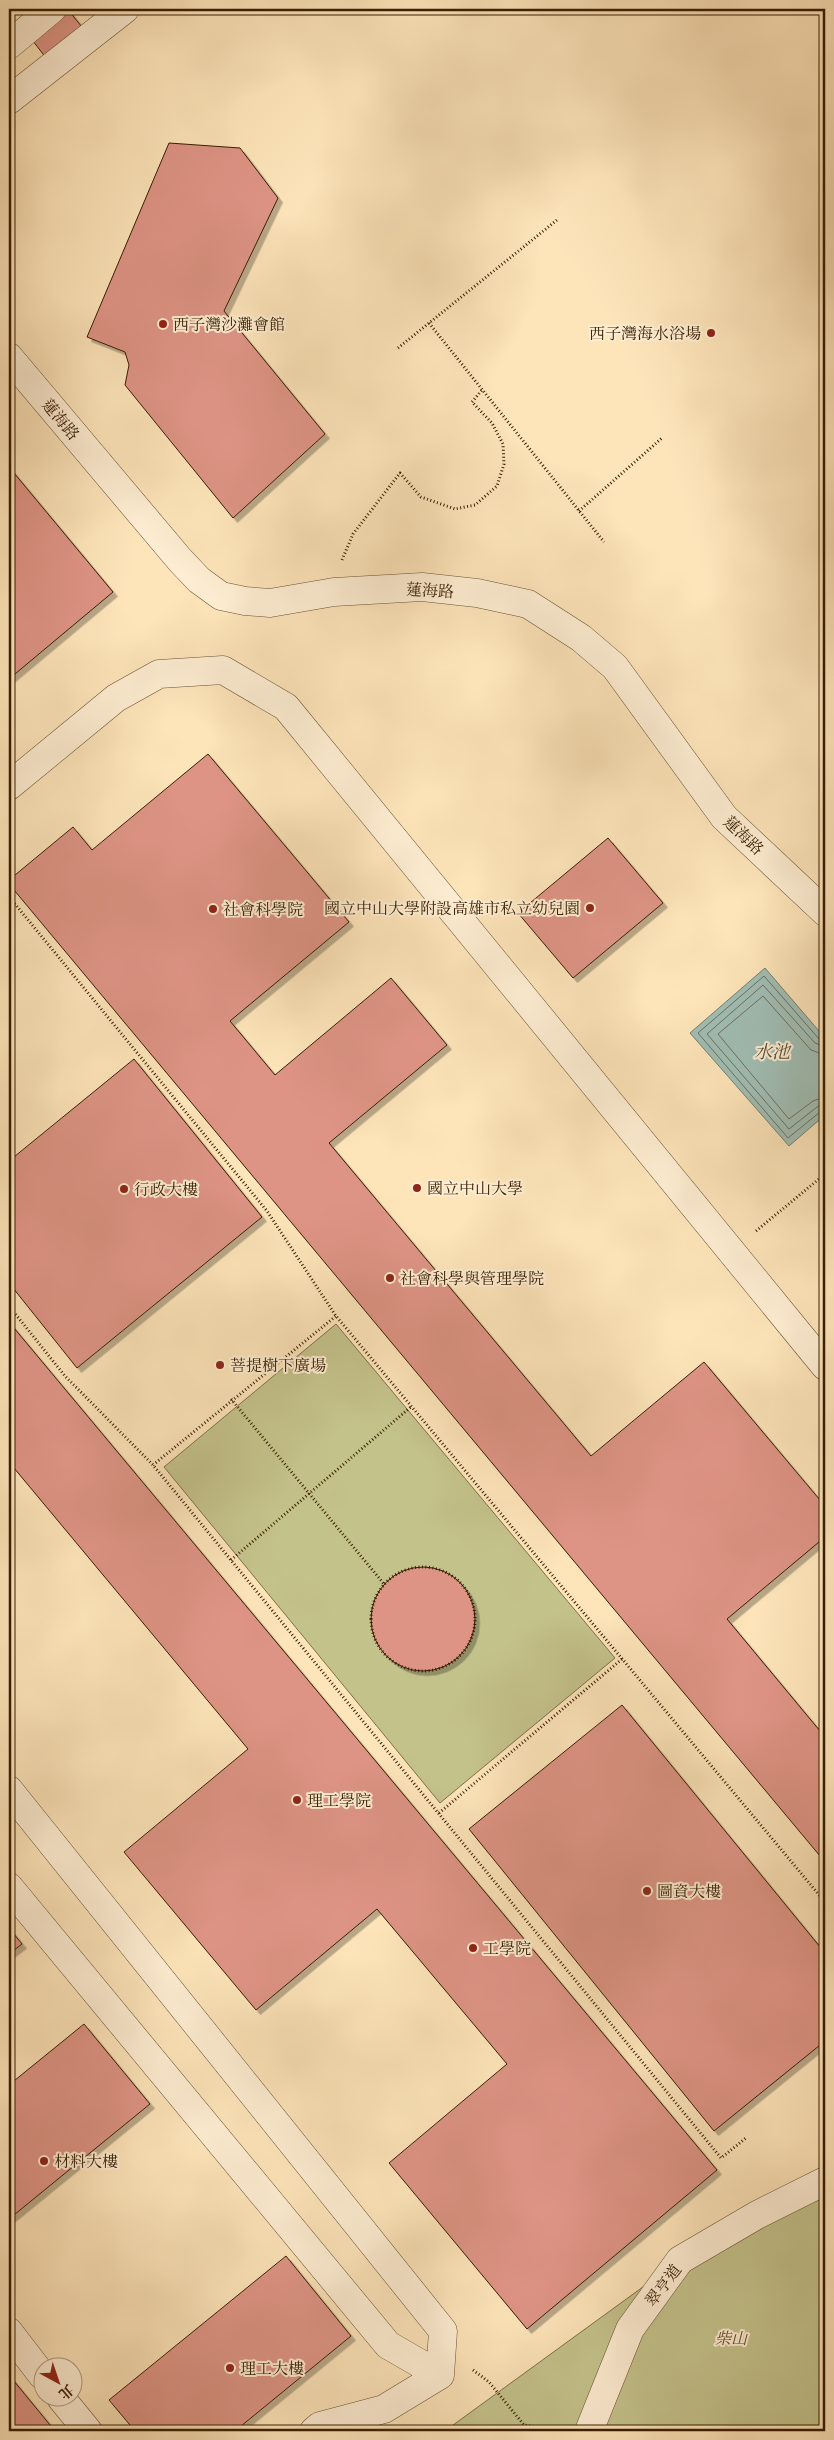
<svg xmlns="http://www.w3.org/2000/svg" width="834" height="2440" font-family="'IM FELL Double Pica','Noto Serif TC',serif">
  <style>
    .green { fill: #c4c28b; stroke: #7e7046 }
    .water { fill: #a0beb5; stroke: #767e6d }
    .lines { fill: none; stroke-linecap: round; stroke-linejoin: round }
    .shore { stroke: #6c6e5c; stroke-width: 1 }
    .building { fill: #de9485; stroke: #381e02; filter: url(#shadow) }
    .minor-casing { stroke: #695030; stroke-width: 29 }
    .path { stroke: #381e02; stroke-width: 3; stroke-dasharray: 1 2.5; stroke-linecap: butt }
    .minor { stroke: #feedd2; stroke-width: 28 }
    .poi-dot { fill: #8f2418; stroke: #feedd2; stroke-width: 2 }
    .labels { text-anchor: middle; stroke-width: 4; stroke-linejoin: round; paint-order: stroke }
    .poi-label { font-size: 16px; fill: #381e02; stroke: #feedd2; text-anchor: start }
    .street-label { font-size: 16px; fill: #381e02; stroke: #feedd2 }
    .park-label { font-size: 16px; font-style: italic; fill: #624f2b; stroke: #feedd2 }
    .water-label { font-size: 18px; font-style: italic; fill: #574e38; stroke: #feedd2 }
  </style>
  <defs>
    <filter id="shadow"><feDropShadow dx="4.5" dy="4.5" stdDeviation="0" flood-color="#0004"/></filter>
  </defs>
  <rect width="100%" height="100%" fill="#fde4b9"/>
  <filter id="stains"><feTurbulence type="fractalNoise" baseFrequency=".004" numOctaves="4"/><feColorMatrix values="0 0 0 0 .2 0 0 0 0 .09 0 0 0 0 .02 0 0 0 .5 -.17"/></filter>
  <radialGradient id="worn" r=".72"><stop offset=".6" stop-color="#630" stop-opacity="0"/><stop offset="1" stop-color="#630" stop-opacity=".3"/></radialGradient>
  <!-- green -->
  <path class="green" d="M336,1324L615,1658L440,1803L164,1467Z
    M825,2181V2431H440L449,2428L680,2260Z"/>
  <!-- water -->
  <path class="water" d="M765,968L825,1038V1115L789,1146L690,1033Z"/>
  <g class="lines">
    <!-- shore -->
    <path class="shore" d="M825,1041L819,1039L764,976L698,1033L788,1138L820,1112L825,1111
      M825,1047L815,1043L763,985L707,1034L789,1129L817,1107L825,1105
      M825,1055L811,1050L763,996L718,1034L789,1119L813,1101L825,1097"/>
  </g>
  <!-- building -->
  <path class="building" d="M69,11L82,27L46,58L33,41Z
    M169,143L240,148L278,198L224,311L325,434L233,518L125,385L129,365L125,352L87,337Z
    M9,467L113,592L9,679Z
    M208,754L349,922L230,1021L275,1075L391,978L447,1045L329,1143L591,1456L704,1362L825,1506V1537L727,1619L825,1737V1862L9,884V880L73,827L92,850Z
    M608,838L663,903L573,978L518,913Z
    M134,1059L262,1217L77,1368L9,1283V1161Z
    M9,1322L717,2170L527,2329L389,2163L507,2064L377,1909L256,2010L124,1852L248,1749L9,1462Z
    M371 1619a52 52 0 1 1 104 0a52 52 0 1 1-104 0Z
    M622,1705L825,1953V2041L714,2131L469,1829Z
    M9,1928L22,1944L9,1954Z
    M84,2024L150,2104L9,2219V2085Z
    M286,2256L351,2336L235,2431H135L109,2400Z
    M9,2375L55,2431H9Z"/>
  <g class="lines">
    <defs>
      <path id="minor" d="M9,45L52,9
        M9,100L125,9
        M9,357L180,560L199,580L221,596L245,601L270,603L334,592L422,587L477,593L528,604L581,638L615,667L724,817L825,912
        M9,786L116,698L159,674L223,670L286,707L825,1366
        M9,1790L443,2331L440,2375L384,2409L320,2426L314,2431
        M9,1887L388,2345L440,2375
        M9,2332L42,2375
        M61,2398L88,2431
        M589,2431L630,2329L680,2260L757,2215L825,2181"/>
    </defs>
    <!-- minor casing -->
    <use href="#minor" class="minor-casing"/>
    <!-- path -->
    <path class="path" d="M429,323L604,542
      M398,348L557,220
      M579,511L662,438
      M342,560L353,534L400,473L421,497L455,509L475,505L497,486L504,464L503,444L492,423L472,402L482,390
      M9,909L15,904L267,1211L336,1316L825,1902
      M756,1231L825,1174
      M9,1306L65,1376L153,1465L721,2158L746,2138
      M231,1399L384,1584
      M153,1465L336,1316
      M231,1560L412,1406
      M371 1619a52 52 0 1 1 104 0a52 52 0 1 1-104 0Z
      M439,1813L622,1659
      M473,2370L489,2382L524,2425L557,2430"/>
    <!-- minor -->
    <use href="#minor" class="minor"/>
  </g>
  <!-- markers -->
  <g class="poi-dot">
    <circle cx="163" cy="324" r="5"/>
    <circle cx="711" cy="333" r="5"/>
    <circle cx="590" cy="908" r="5"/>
    <circle cx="213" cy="909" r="5"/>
    <circle cx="417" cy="1188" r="5"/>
    <circle cx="124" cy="1189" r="5"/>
    <circle cx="390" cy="1278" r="5"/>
    <circle cx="220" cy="1365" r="5"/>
    <circle cx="297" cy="1800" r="5"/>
    <circle cx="647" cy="1891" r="5"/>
    <circle cx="473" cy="1948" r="5"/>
    <circle cx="44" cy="2161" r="5"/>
    <circle cx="230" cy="2368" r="5"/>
  </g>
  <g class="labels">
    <!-- poi labels -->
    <g class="poi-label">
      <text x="173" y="330">西子灣沙灘會館</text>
      <text x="701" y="339" text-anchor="end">西子灣海水浴場</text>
      <text x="580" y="914" text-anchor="end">國立中山大學附設高雄市私立幼兒園</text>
      <text x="223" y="915">社會科學院</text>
      <text x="427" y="1194">國立中山大學</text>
      <text x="134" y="1195">行政大樓</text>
      <text x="400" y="1284">社會科學與管理學院</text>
      <text x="230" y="1371">菩提樹下廣場</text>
      <text x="307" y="1806">理工學院</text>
      <text x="657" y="1897">圖資大樓</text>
      <text x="483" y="1954">工學院</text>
      <text x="54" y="2167">材料大樓</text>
      <text x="240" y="2374">理工大樓</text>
    </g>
    <!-- street labels -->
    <g class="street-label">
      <text transform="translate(61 419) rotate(50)" y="6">蓮海路</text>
      <text transform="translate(430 590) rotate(3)" y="6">蓮海路</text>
      <text transform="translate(744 835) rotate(44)" y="6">蓮海路</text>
      <text transform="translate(663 2285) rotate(-53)" y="6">翠亨道</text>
    </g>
    <!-- park labels -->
    <g class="park-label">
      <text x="731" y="2344">柴山</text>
    </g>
    <!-- water labels -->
    <g class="water-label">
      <text x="772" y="1058">水池</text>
    </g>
  </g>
  <!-- margin -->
  <rect width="834" height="2440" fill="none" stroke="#fde4b9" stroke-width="30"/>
  <rect x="10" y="10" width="814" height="2420" fill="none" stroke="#381e02" stroke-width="2.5"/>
  <rect x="15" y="15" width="804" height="2410" fill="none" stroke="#381e02"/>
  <!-- north arrow -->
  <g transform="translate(58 2382) rotate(140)"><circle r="24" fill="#feedd2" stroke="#af9a7f"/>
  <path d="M0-4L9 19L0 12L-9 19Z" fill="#8f2418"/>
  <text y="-8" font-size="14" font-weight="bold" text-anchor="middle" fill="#381e02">北</text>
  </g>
  <rect width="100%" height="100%" filter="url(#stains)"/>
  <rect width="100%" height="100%" fill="url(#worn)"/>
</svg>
